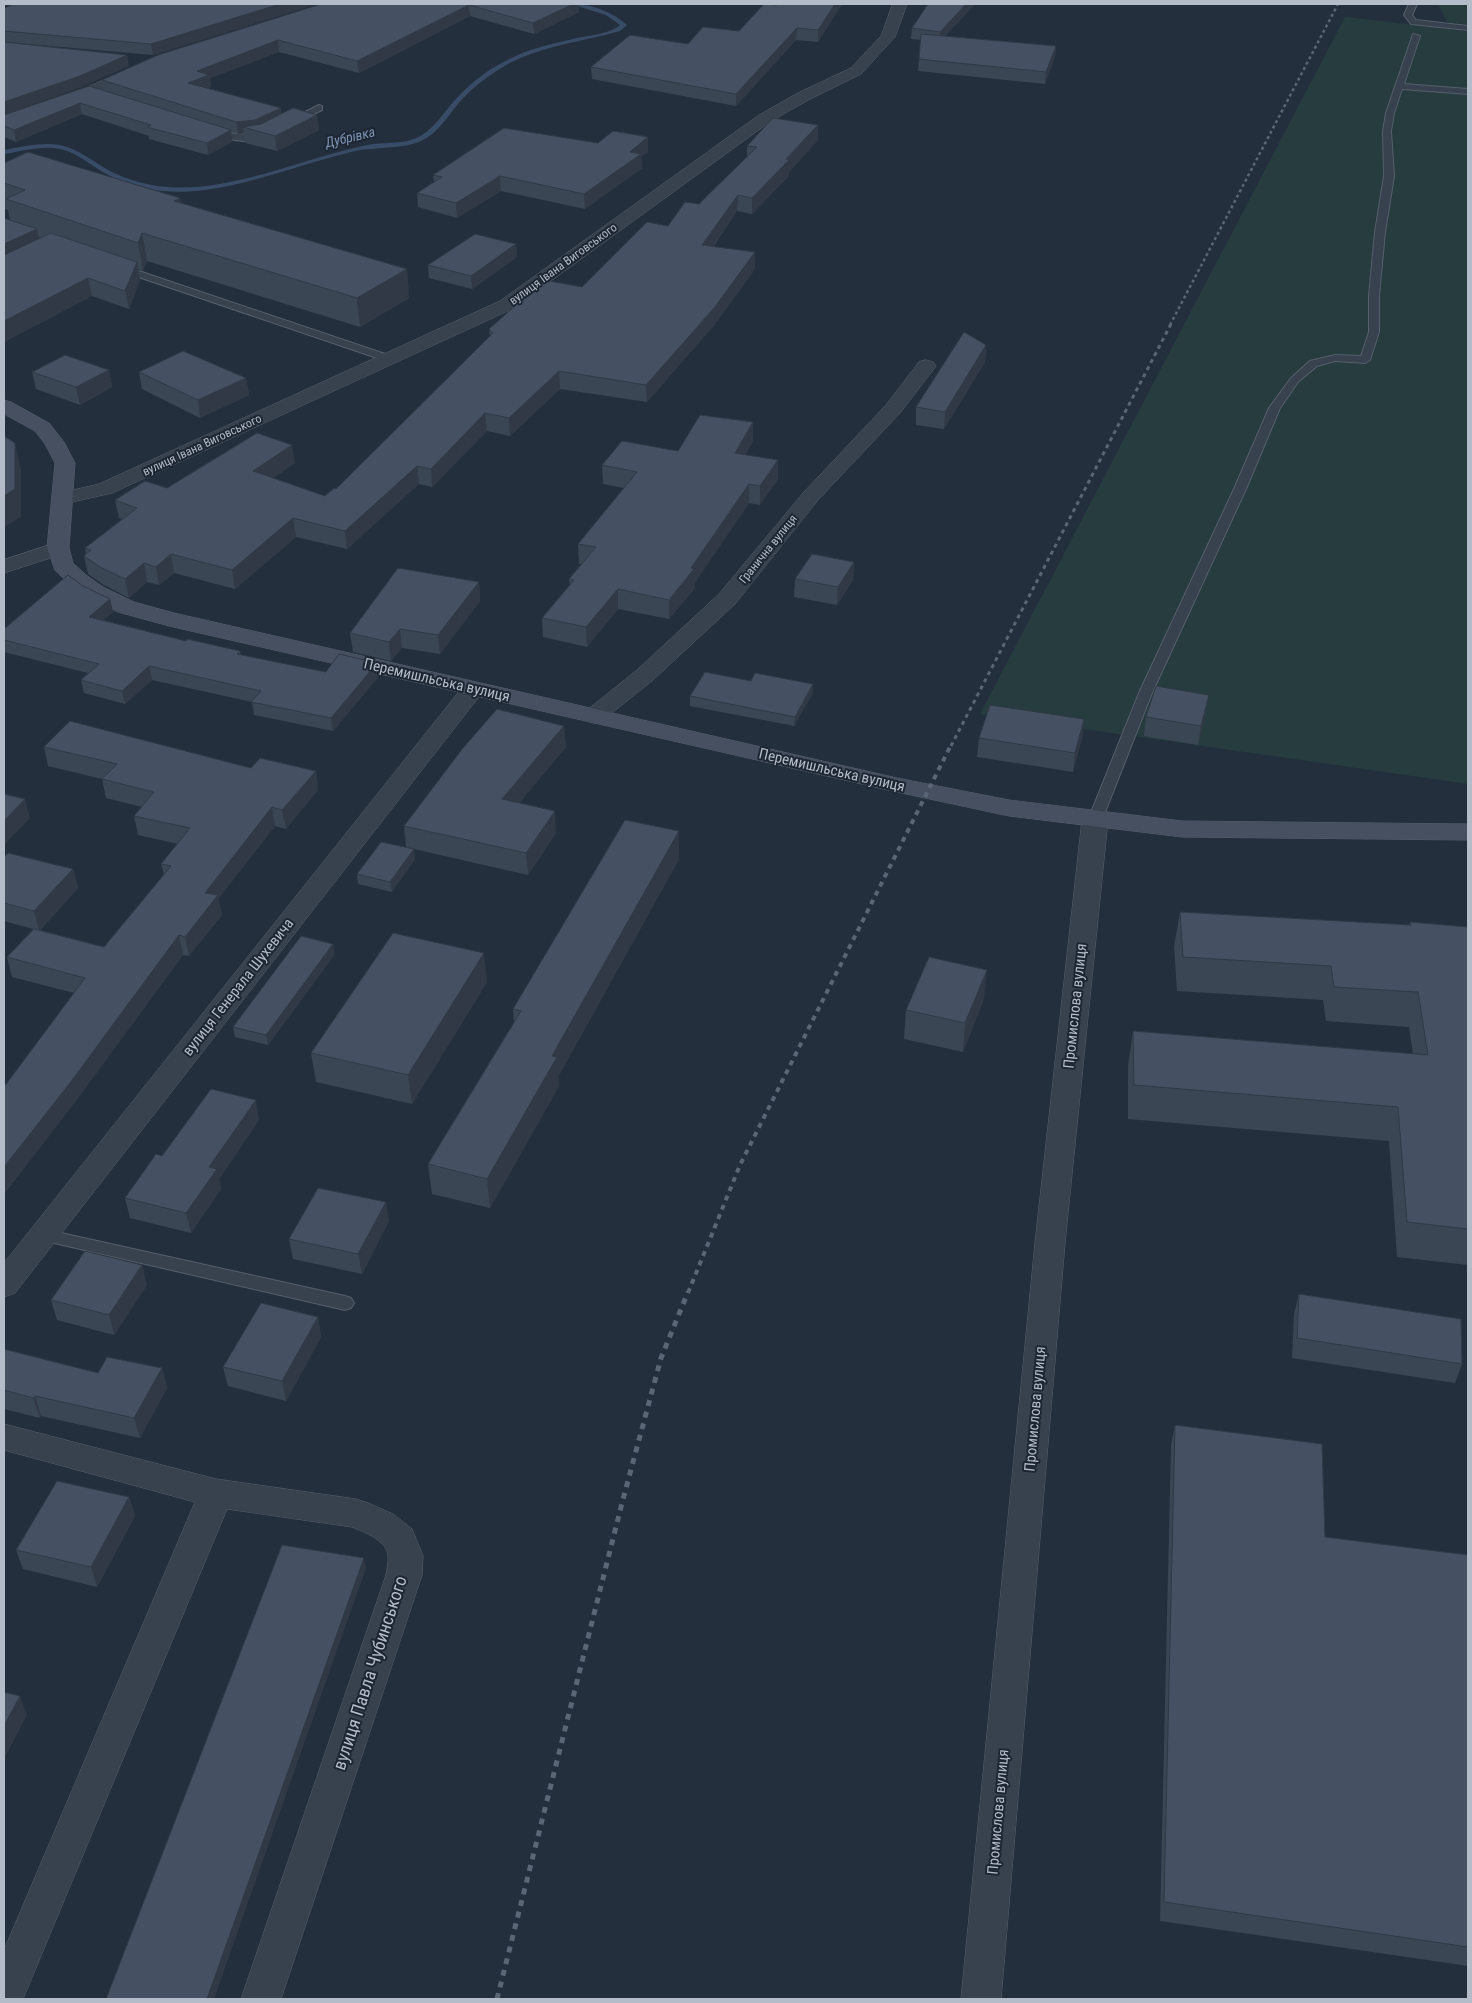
<svg xmlns="http://www.w3.org/2000/svg" width="1472" height="2003" font-family="'Roboto Condensed',sans-serif">
  <style>
    .green { fill: #263c3f }
    .lines { fill: none; stroke-linecap: round; stroke-linejoin: round }
    .stream { fill: #394c67; fill-rule: evenodd }
    .service-casing { stroke: #565f6c; stroke-width: 2 }
    .minor-casing { stroke: #565f6c; stroke-width: 1 }
    .tertiary-casing { stroke: #565f6c; stroke-width: 1 }
    .secondary-casing { stroke: #565f6c; stroke-width: 1 }
    .service { fill: #38414e; fill-rule: evenodd }
    .minor { fill: #38414e; fill-rule: evenodd }
    .tertiary { fill: #38414e; fill-rule: evenodd }
    .secondary { fill: #465061; fill-rule: evenodd }
    .rail-far3 { stroke: #5a6575; stroke-width: 2.5; stroke-dasharray: 3 3; stroke-linecap: butt }
    .rail-far2 { stroke: #5a6575; stroke-width: 3; stroke-dasharray: 4 4; stroke-linecap: butt }
    .rail-far1 { stroke: #5a6575; stroke-width: 4; stroke-dasharray: 5 5; stroke-linecap: butt }
    .rail { stroke: #5a6575; stroke-width: 5; stroke-dasharray: 6 6; stroke-linecap: butt }
    .wall { fill: #3b4654 }
    .shaded-wall { fill: #303945 }
    .building { fill: #455162; stroke: #303945 }
    .labels { text-anchor: middle; stroke-width: 4; stroke-linejoin: round; paint-order: stroke }
    .far-street-label { font-size: 12px; fill: #b4bcc9; stroke: #1d2633 }
    .far-water-label { font-size: 14px; font-style: italic; fill: #7c92b1; stroke: #1d2633 }
    .street-label { font-size: 15px; fill: #b4bcc9; stroke: #1d2633 }
    .near-street-label { font-size: 18px; fill: #b4bcc9; stroke: #1d2633 }
  </style>
  <rect width="100%" height="100%" fill="#242f3e"/>
  <!-- green -->
  <path class="green" d="M1438,4H1468V25L1447,22Z
    M1345,17L1468,31V784L980,714Z"/>
  <g class="lines">
    <!-- stream -->
    <path class="stream" d="M571,4C590,3 613,12 627,25L620,31C578,43 529,47 492,74C480,82 468,92 458,104C447,117 438,133 421,141C404,149 375,147 355,151C304,163 256,183 205,190C171,195 133,190 103,172C89,164 76,152 60,149C42,145 22,151 4,154V150C22,147 42,142 60,145C79,149 93,162 110,171C128,180 148,186 168,187C230,192 302,159 363,146C382,141 404,146 422,135C436,126 444,112 455,100C472,81 492,66 516,56C535,47 557,43 577,38C591,35 610,34 620,25L606,15Z"/>
    <defs>
      <path id="service" d="M1409,4H1417L1412,15L1416,20L1468,26V30L1411,24L1404,15Z
        M1413,34L1420,36L1404,84L1468,89V94L1402,89L1394,113L1391,131L1394,176L1385,232L1379,296V332L1370,360L1365,363L1335,361L1317,366L1298,382L1280,408L1246,489L1152,693L1102,820L1100,823H1090L1088,820L1139,693L1234,489L1269,408L1291,378L1310,361L1335,355L1361,356L1369,332V296L1375,232L1384,176L1383,131L1386,113Z
        M319,105L322,106V110L294,123L287,121Z
        M214,129C233,134 245,137 264,131L268,134C253,147 228,139 211,134V130Z
        M121,265L394,357L395,359L390,362L386,361L118,270V266Z
        M43,1229L345,1296L351,1298L354,1303L351,1308L345,1310L37,1239L35,1235L37,1231Z"/>
      <path id="minor" d="M893,4H907L895,37L861,74L810,99L771,121L512,309L112,493L63,504L56,502L53,498L56,494L99,484L500,301L759,115L798,93L851,68L881,36Z
        M136,66L141,68L144,71L141,74L93,95L4,127V117L83,89Z
        M926,360L933,362L936,366L900,413L818,500L735,604L653,680L602,721L594,723L586,721L582,716L586,711L637,670L719,594L804,492L886,405L919,362Z
        M58,542L66,543L69,548L66,553L4,573V560Z
        M473,682L481,684L485,689L481,694L15,1293L4,1297V1263L465,684Z
        M4,1424L216,1479L356,1499L368,1503L393,1514L412,1529L423,1556L422,1575L281,1999H241L386,1575C387,1569 389,1561 388,1555C386,1540 364,1532 352,1527L227,1509L23,1999H4V1950L195,1502L4,1450Z"/>
      <path id="tertiary" d="M1095,812L1104,815L1108,820L1065,1243L1001,1999H961L1035,1243L1082,820L1086,815Z"/>
      <path id="secondary" d="M4,400L11,402L49,423L64,442L75,463L69,548L73,563L86,575L103,587L134,602L174,613L897,778L1009,800L1182,821L1468,824V840L1182,837L1009,816L897,792L169,626L118,612L87,597L70,585L55,570L47,548L55,463L45,444L35,431L4,414Z"/>
    </defs>
    <!-- service casing -->
    <use href="#service" class="service-casing"/>
    <!-- minor casing -->
    <use href="#minor" class="minor-casing"/>
    <!-- tertiary casing -->
    <use href="#tertiary" class="tertiary-casing"/>
    <!-- secondary casing -->
    <use href="#secondary" class="secondary-casing"/>
    <!-- service -->
    <use href="#service" class="service"/>
    <!-- minor -->
    <use href="#minor" class="minor"/>
    <!-- tertiary -->
    <use href="#tertiary" class="tertiary"/>
    <!-- secondary -->
    <use href="#secondary" class="secondary"/>
    <!-- rail-far3 -->
    <path class="rail-far3" d="M1170,325L1338,4"/>
    <!-- rail-far2 -->
    <path class="rail-far2" d="M951,746L1171,324"/>
    <!-- rail-far1 -->
    <path class="rail-far1" d="M688,1293L740,1165L951,745"/>
    <!-- rail -->
    <path class="rail" d="M497,1999L622,1503L661,1358L688,1292"/>
  </g>
  <!-- wall -->
  <path class="wall" d="M14,4H317L153,55L4,42V8Z
    M321,4H579V12L534,34L470,16L359,73L279,52L210,78L211,87L207,88L281,114L317,115L319,130L277,151L245,143L244,133L238,134L231,132L232,142L208,155L149,139V136L82,114L16,142L4,137V115L104,91L102,80Z
    M842,4L818,42L796,40L736,106L592,79L591,67L739,31L777,5Z
    M975,4L945,36L1056,46L1055,57L1045,84L918,71L921,40L911,39L912,28Z
    M818,140L789,172V176L752,214L737,211L713,247L755,252V269L715,324L647,402L560,389L510,436L487,431L432,487L419,484L347,549L296,537L235,589L174,573L159,585L147,582L129,598L104,585L88,574L84,556L86,553L85,548L122,519L119,518L115,500L167,488L295,463L273,478L325,496L336,489L490,337L489,329L582,287L668,226L699,204L747,157V146Z
    M648,152L641,157L642,168L585,209L501,191L457,218L418,207L417,193L434,182L433,175Z
    M4,163L181,203L407,269L409,298L360,327L147,261L143,271L138,269L140,280L129,309L92,296L4,342V218L10,220L8,210L4,209Z
    M517,257L472,289L429,278L428,265Z
    M986,345L985,362L944,429L916,425V407Z
    M109,370L112,387L80,405L36,389L32,372Z
    M139,372L246,378L249,395L200,418L142,389Z
    M753,422V441L745,455L778,460V479L760,505L749,503L694,584L695,588L669,619L618,609L587,647L543,637L542,618L570,585L569,579L582,564H579L578,544L624,488L603,484L602,465L678,451Z
    M854,562L853,580L837,605L794,597L795,579Z
    M479,582L480,601L440,654L402,648L391,661L353,652L350,633Z
    M83,586L110,599L113,612L103,620L186,641L240,651L241,655L326,672L377,663L379,676L333,731L254,715L252,702L152,680L125,704L84,693L81,680L88,673L4,652V629Z
    M813,684V693L794,726L690,706V696Z
    M1206,713L1198,745L1144,736L1146,717Z
    M1084,719L1082,738L1073,772L977,757L979,738Z
    M44,747L251,768L316,771L318,790L286,829L275,826L218,899L222,915L189,956L183,955L75,1102L4,1194V1087L74,993L12,977L7,957L33,929L4,921V857L73,869L78,888L40,930L104,947L164,875L161,864L178,844L138,835L134,816L142,807L106,798L102,779L48,766Z
    M566,747L519,803L556,833L528,875L414,849L415,859L392,892L358,884L357,874L406,847L404,826Z
    M679,831V859L558,1077L559,1086L490,1208L432,1194L428,1164L514,1022L513,1009Z
    M1180,912L1409,925L1410,922L1468,927V1265L1397,1257L1389,1141L1128,1119V1066L1133,1031L1413,1054L1409,1027L1326,1021L1323,1000L1177,991L1174,946Z
    M335,954L268,1045L235,1037L233,1027Z
    M487,982L412,1104L316,1082L311,1053Z
    M984,999L963,1052L904,1039L906,1010Z
    M259,1120L219,1179L221,1189L191,1233L130,1218L125,1198L162,1156Z
    M389,1221L362,1274L293,1259L289,1239Z
    M142,1265L147,1285L114,1335L57,1320L51,1300Z
    M1299,1294L1462,1364L1455,1383L1292,1358L1294,1314Z
    M318,1317L321,1337L286,1401L228,1386L223,1367Z
    M4,1349L98,1373L162,1368L167,1388L140,1438L41,1416L40,1418L4,1409Z
    M1175,1425L1325,1537L1468,1555V1966L1160,1921L1171,1445Z
    M129,1497L135,1516L97,1587L23,1569L16,1550Z"/>
  <!-- shaded-wall -->
  <path class="shaded-wall" d="M280,4H317L153,55L151,44Z
    M573,4H579V12L534,34L533,23Z
    M835,4H842L818,42V30Z
    M966,4H975L939,42L940,32Z
    M469,5L470,16L359,73L357,61Z
    M797,28L796,40L736,106V94Z
    M278,40L279,52L210,78L211,87L190,95L188,83L197,71Z
    M1056,46L1055,57L1045,84L1046,72Z
    M127,55L129,66L82,87L4,115V102Z
    M80,103L82,114L16,142L14,130Z
    M281,108L282,120L243,127L244,133L238,134L236,122Z
    M317,115L319,130L277,151L275,136Z
    M818,125V140L789,172V176L752,214V198Z
    M231,130L232,142L208,155L207,143Z
    M648,137V152L641,157L642,168L585,209L584,194Z
    M500,176L501,191L457,218L456,203Z
    M738,195L737,211L702,262V245Z
    M180,198L185,225L174,201Z
    M37,229L41,246L4,264V244Z
    M142,233L147,261L143,271L138,243Z
    M516,244L517,257L472,289L471,276Z
    M755,252V269L715,324L647,402L646,385Z
    M137,262L140,280L129,309L125,291Z
    M407,269L409,298L360,327L357,298Z
    M88,278L92,296L4,342V321Z
    M986,345L985,362L944,429L945,412Z
    M109,370L112,387L80,405L76,387Z
    M559,371L560,389L510,436L509,418Z
    M246,378L249,395L200,418L198,400Z
    M485,413L487,431L432,487L431,469Z
    M753,422V441L735,472V453Z
    M15,443L21,470V517L4,527V496Z
    M292,445L295,463L255,489L253,471Z
    M778,460V479L760,505V486Z
    M417,466L419,484L347,549L345,531Z
    M749,484V503L694,584L695,588L669,619V600L691,568Z
    M293,518L296,537L235,589L232,570Z
    M171,554L174,573L159,585L156,567Z
    M854,562L853,580L837,605L838,587Z
    M144,563L147,582L129,598L125,579Z
    M479,582L480,601L440,654L438,635Z
    M618,589V609L587,647L586,627Z
    M110,599L113,612L92,630L89,617Z
    M400,629L402,648L391,661L389,642Z
    M377,663L379,676L333,731L331,718Z
    M149,666L152,680L125,704L122,691Z
    M813,684V693L794,726L795,717Z
    M1209,695L1206,713L1198,745L1201,726Z
    M1084,719L1082,738L1073,772L1075,753Z
    M564,726L566,747L504,821L502,799Z
    M316,771L318,790L286,829L282,810Z
    M25,799L30,818L5,844L4,838V821Z
    M272,807L275,826L218,899L222,915L189,956L185,937L205,893Z
    M555,811L556,833L528,875L526,853Z
    M679,831V859L558,1077L559,1086L490,1208L487,1179L552,1056Z
    M414,849L415,859L392,892L390,882Z
    M73,869L78,888L39,930L34,911Z
    M179,935L183,955L75,1102L4,1194V1167Z
    M333,944L335,954L268,1045L266,1035Z
    M484,953L487,982L412,1104L408,1075Z
    M987,970L984,999L963,1052L965,1023Z
    M256,1100L259,1120L219,1179L221,1189L191,1233L186,1213L209,1167Z
    M386,1202L389,1221L362,1274L358,1254Z
    M142,1265L147,1285L114,1335L109,1315Z
    M318,1317L321,1337L286,1401L282,1381Z
    M162,1368L167,1388L140,1438L134,1418Z
    M35,1396L41,1416L40,1418L33,1398Z
    M129,1497L135,1516L97,1587L91,1567Z
    M364,1558L366,1568L214,1999H207Z
    M20,1696L27,1715L4,1759V1726Z"/>
  <!-- building -->
  <path class="building" d="M14,4H280L151,44L4,31V8Z
    M321,4H573L533,23L469,5L357,61L278,40L197,71L209,75L188,83L281,108L255,120L236,122L102,80L158,55Z
    M764,4L777,5L778,4H835L818,30L797,28L736,94L591,67L630,35L688,44L703,27L739,31Z
    M928,4H966L940,32L912,28Z
    M921,34L1056,46L1046,72L919,59Z
    M4,42L127,55L80,76L4,102Z
    M89,86L231,130L207,143L147,127L151,125L80,103L14,130L4,126V115Z
    M293,108L317,115L275,136L243,127L261,124Z
    M773,118L818,125L786,159L789,160L752,198L738,195L702,245L755,252L715,307L646,385L559,371L509,418L485,413L431,469L417,466L345,531L293,518L232,570L171,554L156,567L144,563L125,579L100,567L84,556L91,550L85,548L137,508L115,500L145,481L167,488L257,433L292,445L253,471L325,496L334,488L336,489L493,333L489,329L544,280L582,287L647,222L668,226L685,202L699,204L757,147L747,146Z
    M504,128L598,143L613,131L648,137L630,152L641,154L584,194L500,176L456,203L417,193L442,177L433,175Z
    M28,152L180,198L174,201L407,269L357,298L142,233L138,243L6,199L25,190L4,183V163Z
    M4,218L37,229L4,244Z
    M51,233L137,262L125,291L88,278L4,321V255Z
    M475,234L516,244L471,276L428,265Z
    M964,332L986,345L945,412L916,407Z
    M183,351L246,378L198,400L139,372Z
    M65,355L109,370L76,387L32,372Z
    M700,415L753,422L735,453L778,460L760,486L749,484L691,568L694,569L669,600L618,589L586,627L542,618L574,580L569,579L596,547L578,544L637,472L602,465L622,441L678,451Z
    M4,436L15,443V489L4,496Z
    M812,554L854,562L838,587L795,579Z
    M398,568L479,582L438,635L400,629L389,642L350,633Z
    M68,575L83,586L110,599L89,617L186,641L187,639L240,651L237,654L326,672L339,654L377,663L331,718L251,702L261,691L149,666L122,691L81,680L99,664L4,640V629Z
    M705,672L751,681L755,673L813,684L795,717L690,696Z
    M1156,686L1209,695L1201,726L1146,717Z
    M990,705L1084,719L1075,753L979,738Z
    M497,709L564,726L502,799L555,811L526,853L404,826L463,748Z
    M70,721L251,768L260,758L316,771L282,810L272,807L205,893L218,895L185,937L179,935L70,1083L4,1167V1087L85,978L7,957L34,929L104,947L171,866L161,864L190,828L134,816L154,792L102,779L117,764L44,747Z
    M4,794L25,799L4,821Z
    M625,820L679,831L552,1056L557,1057L487,1179L428,1164L521,1011L513,1009Z
    M381,842L414,849L390,882L357,874Z
    M8,853L73,869L34,911L4,903V857Z
    M1180,912L1411,925L1410,922L1468,927V1229L1407,1222L1398,1107L1134,1085L1133,1031L1428,1055L1418,992L1334,987L1331,966L1183,957Z
    M393,933L484,953L408,1075L311,1053Z
    M301,936L333,944L266,1035L233,1027Z
    M929,957L987,970L965,1023L906,1010Z
    M211,1089L256,1100L209,1167L217,1169L186,1213L125,1198L156,1154L162,1156Z
    M318,1188L386,1202L358,1254L289,1239Z
    M85,1251L142,1265L109,1315L51,1300Z
    M1299,1294L1461,1319L1462,1364L1297,1338Z
    M261,1303L318,1317L282,1381L223,1367Z
    M4,1349L98,1373L107,1357L162,1368L134,1418L35,1396L33,1398L4,1390Z
    M1175,1425L1322,1444L1325,1537L1468,1555V1947L1164,1902Z
    M57,1481L129,1497L91,1567L16,1550Z
    M282,1545L364,1558L207,1999H106Z
    M4,1692L20,1696L4,1726Z"/>
  <g class="labels">
    <!-- far-street labels -->
    <g class="far-street-label">
      <text transform="translate(563 264) rotate(-36)" y="4">вулиця Івана Виговського</text>
      <text transform="translate(202 445) rotate(-25)" y="4">вулиця Івана Виговського</text>
      <text transform="translate(768 549) rotate(-51)" y="4">Гранична вулиця</text>
    </g>
    <!-- far-water labels -->
    <g class="far-water-label">
      <text transform="translate(350 137) rotate(-13)" y="5">Дубрівка</text>
    </g>
    <!-- street labels -->
    <g class="street-label">
      <text transform="translate(437 680) rotate(13)" y="5">Перемишльська вулиця</text>
      <text transform="translate(832 770) rotate(13)" y="5">Перемишльська вулиця</text>
      <text transform="translate(238 987) rotate(-52)" y="5">вулиця Генерала Шухевича</text>
      <text transform="translate(1075 1006) rotate(-84)" y="5">Промислова вулиця</text>
      <text transform="translate(1035 1409) rotate(-85)" y="5">Промислова вулиця</text>
      <text transform="translate(998 1812) rotate(-85)" y="5">Промислова вулиця</text>
    </g>
    <!-- near-street labels -->
    <g class="near-street-label">
      <text transform="translate(370 1673) rotate(-72)" y="6">вулиця Павла Чубинського</text>
    </g>
  </g>
  <!-- border -->
  <rect width="1472" height="2003" fill="none" stroke="#b4bcc9" stroke-width="10"/>
</svg>
